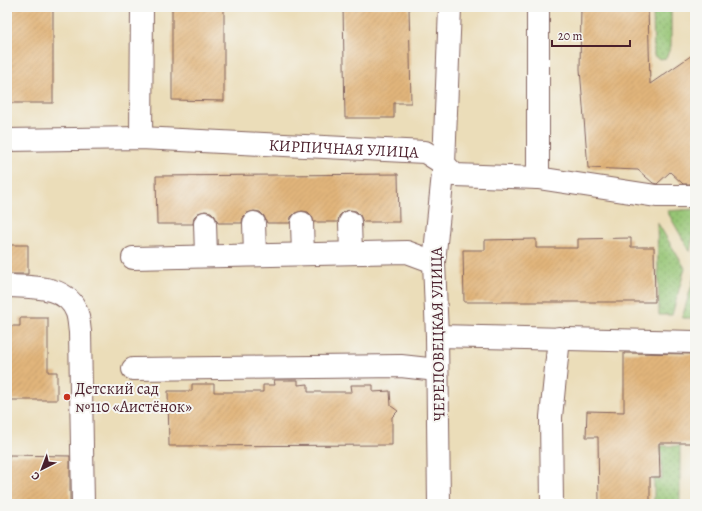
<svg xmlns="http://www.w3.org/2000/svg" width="702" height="511" font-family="Alegreya,serif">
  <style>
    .grass { fill: url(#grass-dots); stroke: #707250 }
    .building { fill: url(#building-hatch) }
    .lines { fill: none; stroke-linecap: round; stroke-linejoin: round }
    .minor-casing { stroke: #82625d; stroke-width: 24 }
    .minor { stroke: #fff; stroke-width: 22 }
    .poi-dot { fill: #c8321e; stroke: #f6f6f2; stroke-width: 1.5 }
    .labels { text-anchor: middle; stroke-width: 4; stroke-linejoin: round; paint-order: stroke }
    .street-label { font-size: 16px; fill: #4a1f2b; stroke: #f6f6f2 }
    .poi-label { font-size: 16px; fill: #4a1f2b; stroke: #f6f6f2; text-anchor: start }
  </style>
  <defs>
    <pattern id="grass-dots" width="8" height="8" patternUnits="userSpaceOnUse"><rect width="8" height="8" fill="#96c574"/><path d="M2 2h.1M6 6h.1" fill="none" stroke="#7c9f5f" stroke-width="1.8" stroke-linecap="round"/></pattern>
    <pattern id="building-hatch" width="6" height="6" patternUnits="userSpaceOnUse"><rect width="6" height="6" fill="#e1b57c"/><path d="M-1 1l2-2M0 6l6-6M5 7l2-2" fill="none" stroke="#c39b6b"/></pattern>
  </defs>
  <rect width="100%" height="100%" fill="#f6f6f2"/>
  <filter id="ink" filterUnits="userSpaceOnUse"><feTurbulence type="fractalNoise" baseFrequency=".025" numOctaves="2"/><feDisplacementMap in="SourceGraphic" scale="8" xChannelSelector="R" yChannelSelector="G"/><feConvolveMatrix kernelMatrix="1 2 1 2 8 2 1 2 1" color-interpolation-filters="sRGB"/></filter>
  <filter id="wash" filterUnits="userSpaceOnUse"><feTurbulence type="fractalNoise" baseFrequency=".012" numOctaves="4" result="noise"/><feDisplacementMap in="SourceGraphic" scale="16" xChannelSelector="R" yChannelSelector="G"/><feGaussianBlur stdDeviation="0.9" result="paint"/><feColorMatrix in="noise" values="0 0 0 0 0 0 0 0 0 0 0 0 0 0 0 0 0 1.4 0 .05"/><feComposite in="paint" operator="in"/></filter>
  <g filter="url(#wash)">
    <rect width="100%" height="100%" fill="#ebddb9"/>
    <!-- grass -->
    <path class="grass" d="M653,7H671V46L666,58L660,59L654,56Z
      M695,209V226L690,252L667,211Z
      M657,222L685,268L672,315H659Z
      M695,274V318H682Z
      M661,446H680V504H654V479H662Z"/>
    <g id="blocks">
      <!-- building -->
      <path class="building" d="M7,7H53V103H7Z
        M172,7H224V101L172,100Z
        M343,7H409L411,103H394V118H345Z
        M581,7H648L650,84L695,53V184H683L670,172L657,184L653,183L638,170L588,168L580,69Z
        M398,174L399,222H363L360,215L356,211L350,210L343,212L339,216L338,222H314L312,216L308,212L302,211L295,213L291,217L290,223H267L264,216L260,212L254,211L247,213L243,217L242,223H218L215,216L211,212L205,211L198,213L194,217L193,224H157L156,176Z
        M631,238V247H654L655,302H464L463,250H485V240L536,239V248H578V239Z
        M7,245H28V274H7Z
        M20,318H48V372H57V400H7V326H20Z
        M624,353L695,354V443H659L660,477H650V504H599L598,437H586L587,411L624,412Z
        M274,380H298V385L308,384V392H352L351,385H373V392L390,391L391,406L398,411L392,417V445L169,446L168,391H192V384H214V392H263V385H275Z
        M9,455L70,456V504H7V459H9Z"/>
    </g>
  </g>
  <g filter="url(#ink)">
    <use href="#blocks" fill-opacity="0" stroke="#82625d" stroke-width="1"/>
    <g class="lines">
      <defs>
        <g id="minor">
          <path d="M538,7V178"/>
          <path d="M141,138L142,7"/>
          <path id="s1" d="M7,140L141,138L425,152L444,164L455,175L538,178L656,196H695"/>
          <path d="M350,222L351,253"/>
          <path d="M205,223L206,255"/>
          <path d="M254,223L255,254"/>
          <path d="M302,223L303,254"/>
          <path d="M133,258L407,252L434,262"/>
          <path d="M7,286C32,287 68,285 77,313C79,319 79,326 80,332L83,504"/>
          <path d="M437,336L695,342"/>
          <path d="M133,369L401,366L437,370"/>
          <path d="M439,504L437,336L434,262L444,164L450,7"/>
          <path d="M552,504L551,417L559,338"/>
        </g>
      </defs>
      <!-- minor casing -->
      <use href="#minor" class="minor-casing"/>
      <!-- minor -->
      <use href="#minor" class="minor"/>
    </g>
  </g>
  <!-- markers -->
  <circle class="poi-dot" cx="67" cy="397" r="4"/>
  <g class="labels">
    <!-- street labels -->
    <g class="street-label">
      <text dy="6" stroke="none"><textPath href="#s1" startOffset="337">КИРПИЧНАЯ УЛИЦА</textPath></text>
      <text transform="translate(437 334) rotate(-91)" y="6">ЧЕРЕПОВЕЦКАЯ УЛИЦА</text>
    </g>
    <!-- poi labels -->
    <g class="poi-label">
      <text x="75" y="394">Детский сад<tspan x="75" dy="18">№110 «Аистёнок»</tspan></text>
    </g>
  </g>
  <!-- margin -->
  <rect width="702" height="511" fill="none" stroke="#f6f6f2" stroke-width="24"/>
  <!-- north arrow -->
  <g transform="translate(42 469) rotate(222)" stroke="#f6f6f2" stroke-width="3" paint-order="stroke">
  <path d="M0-3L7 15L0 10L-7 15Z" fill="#4a1f2b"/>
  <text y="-6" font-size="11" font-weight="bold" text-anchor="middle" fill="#4a1f2b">С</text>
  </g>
  <!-- scale -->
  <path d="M552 40v6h78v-6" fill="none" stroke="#4a1f2b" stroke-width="2"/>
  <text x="558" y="40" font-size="12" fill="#4a1f2b" stroke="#f6f6f2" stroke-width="3" paint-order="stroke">20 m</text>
</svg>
